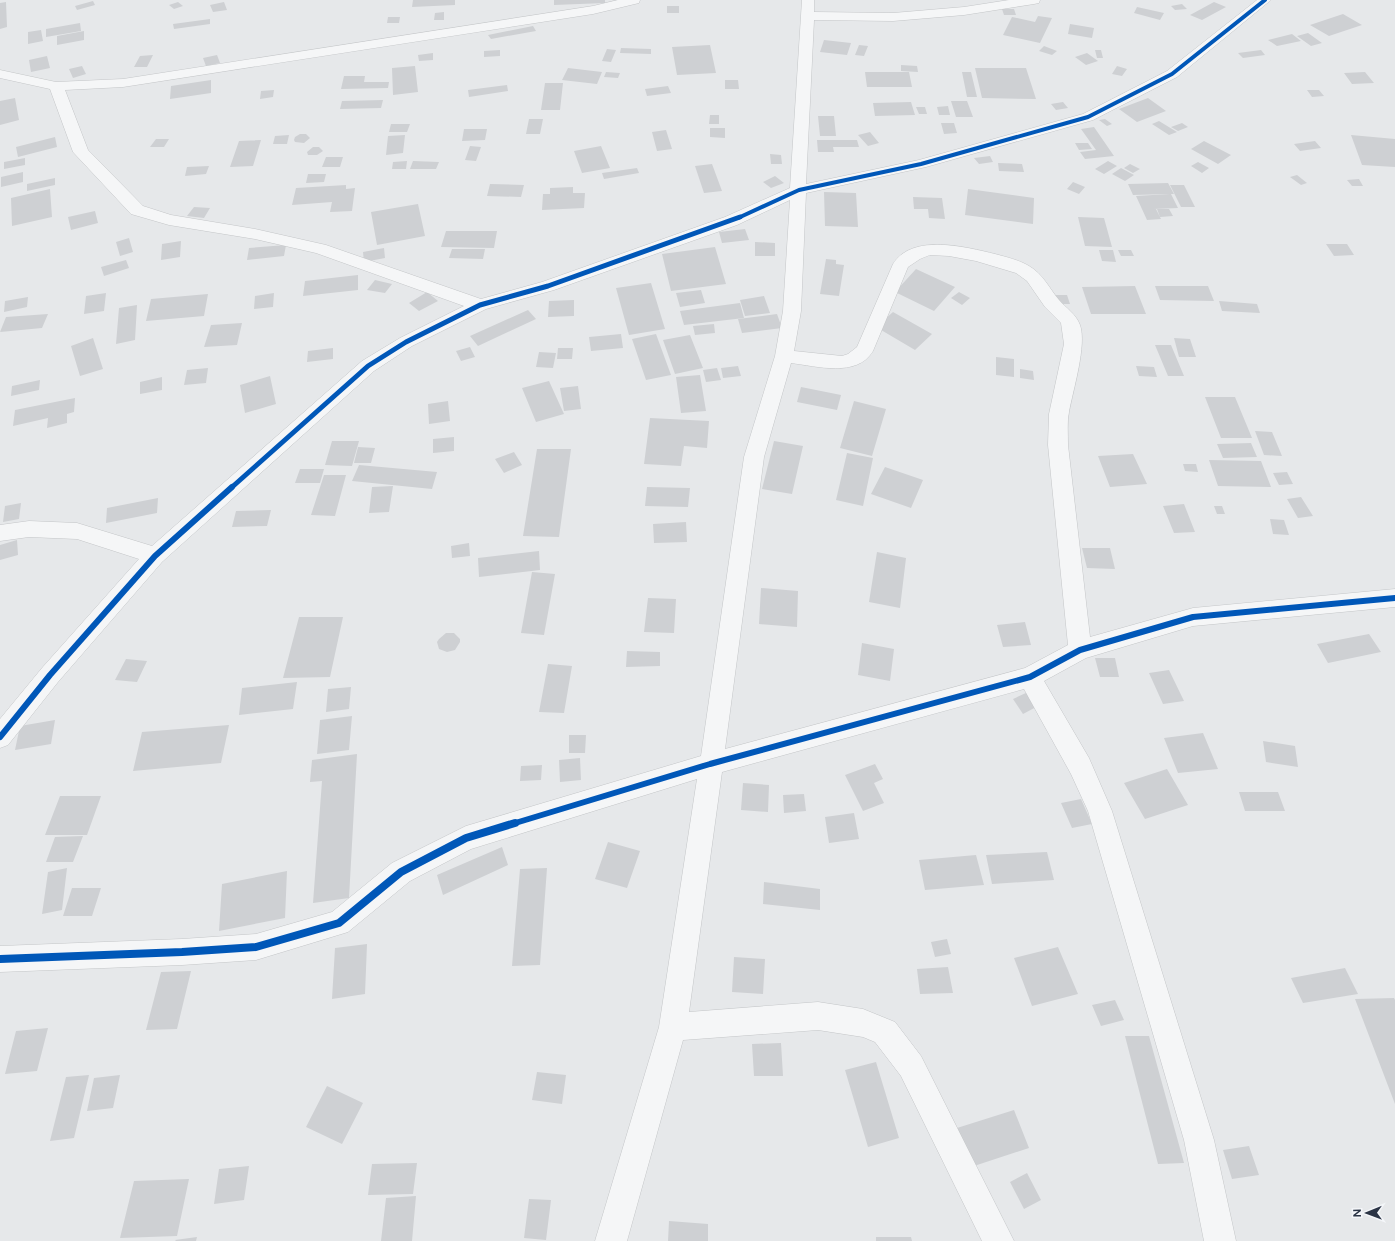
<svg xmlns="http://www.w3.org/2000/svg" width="1395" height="1241" font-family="Figtree,sans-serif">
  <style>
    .building { fill: #ced0d3 }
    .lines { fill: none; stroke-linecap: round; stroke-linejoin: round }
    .minor-casing { stroke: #c4c6c8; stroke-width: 1 }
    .minor { fill: #f5f6f7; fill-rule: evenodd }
    .cycleway-far3-casing { stroke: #f4f6f9; stroke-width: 5.5 }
    .cycleway-far2-casing { stroke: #f4f6f9; stroke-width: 7 }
    .cycleway-far1-casing { stroke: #f4f6f9; stroke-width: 8 }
    .cycleway-casing { stroke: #f4f6f9; stroke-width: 10 }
    .cycleway-far3 { stroke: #0057b8; stroke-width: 4 }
    .cycleway-far2 { stroke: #0057b8; stroke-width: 5 }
    .cycleway-far1 { stroke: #0057b8; stroke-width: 6 }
    .cycleway { stroke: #0057b8; stroke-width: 8 }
  </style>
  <rect width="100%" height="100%" fill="#e6e8ea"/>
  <!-- building -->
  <path class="building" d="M413,0H455V5L412,7Z
    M554,0H605V3L554,5Z
    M93,1L95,5L77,10L75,6Z
    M6,2L7,27L0,29V3Z
    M178,2L183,6L174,9L169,5Z
    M224,2L227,10L213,12L210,5Z
    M1214,2L1226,7L1202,20L1190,15Z
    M1182,4L1187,9L1175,10L1171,6Z
    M667,6H679V13H667Z
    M1137,7L1164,13L1160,20L1134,13Z
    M1002,9H1014L1016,15H1004Z
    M444,12V20H434L435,13Z
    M1343,14L1362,25L1329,36L1310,25Z
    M1038,16L1052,18L1040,43L1003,35L1012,17L1035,22Z
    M388,17H400L399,23H387Z
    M210,19V24L174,29L173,24Z
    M80,23L81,31L46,37V29Z
    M1070,24L1094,28L1092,38L1068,34Z
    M533,26L536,31L491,39L488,35Z
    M41,30L43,41L28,44V32Z
    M84,31V40L57,45V36Z
    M1308,33L1322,43L1311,46L1297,36Z
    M1292,34L1301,41L1277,46L1268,40Z
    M824,40L851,43L847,55L820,52Z
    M710,45L716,73L677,75L672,47Z
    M859,45L868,46L864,56L855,55Z
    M1044,46L1057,51L1052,55L1039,51Z
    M621,48L651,49V54L620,53Z
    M607,49L616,50L611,62L602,61Z
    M500,50V56L484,57V51Z
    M1095,50H1101L1103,58H1097Z
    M1261,50L1265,55L1243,58L1238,53Z
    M433,53V60L419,61L418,55Z
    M1087,53L1098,61L1086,65L1075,57Z
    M153,55L147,67H134L140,56Z
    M217,55L220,63L206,66L203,58Z
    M47,56L50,68L31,72L29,60Z
    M901,65L917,66L918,72L901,71Z
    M82,66L86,74L73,78L69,69Z
    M415,66L418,92L393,95L392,68Z
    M1117,66L1127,69L1122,76L1112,74Z
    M568,68L602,72L597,84L562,80Z
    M975,68H1026L1036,99L982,98Z
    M606,72L620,73L618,78L604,77Z
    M865,72H909L912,87H867Z
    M962,72H971L977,97H967Z
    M1365,72L1374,83L1352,84L1344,73Z
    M344,76H365L364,82H389L388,88L341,89Z
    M211,80V93L170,99L171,86Z
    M725,80H738L739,89H725Z
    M545,83H563L560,110H541Z
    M507,85L508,91L469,97L468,90Z
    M668,86L671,93L647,96L645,89Z
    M274,90L273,97L260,99L261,91Z
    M1307,90H1319L1324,96L1312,97Z
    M15,98L19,120L0,125V101Z
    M1148,98L1166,111L1137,122L1119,109Z
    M383,100L381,108L340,109L342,101Z
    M951,101H967L973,117H956Z
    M911,102L915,115L875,116L873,103Z
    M1063,102L1068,108L1056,110L1051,104Z
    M948,106L950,115H939L937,107Z
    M916,107H925L927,114H919Z
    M710,115H719V124H709Z
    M818,116H834L836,136H820Z
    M529,119H543L540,134H526Z
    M1105,119L1112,124L1107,126L1099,120Z
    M1159,121L1177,132L1169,135L1152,124Z
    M941,123H954L957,133L944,134Z
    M1182,123L1188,127L1178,131L1171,127Z
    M391,124H410L407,132H389Z
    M1094,127L1114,156L1085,159L1080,152L1096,150L1081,129Z
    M710,128H725V138L710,137Z
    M464,129H487L485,140L462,141Z
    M666,130L672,149L657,151L652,132Z
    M870,132L879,143L868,146L858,135Z
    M300,134H306L310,138L304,143L295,142L294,140L295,137Z
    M289,135L287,144H273L275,136Z
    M405,135L403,153L386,155L388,136Z
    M1351,135L1395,139V167L1362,165Z
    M55,137L57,147L18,157L16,147Z
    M156,139H169L164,147H150Z
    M261,140L253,166L230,167L239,141Z
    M817,140H857L859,147H833L834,152H818Z
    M1204,141L1231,155L1218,164L1191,149Z
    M1315,141L1321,148L1300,151L1294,144Z
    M1075,143H1088L1092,149L1079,150Z
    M470,146L481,147L476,161L465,160Z
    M601,146L610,168L582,173L574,151Z
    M313,147H319L323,151L317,155H308L307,152Z
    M770,154L781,155L782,164H771Z
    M990,156L993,162L979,164L974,158Z
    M326,157H343L340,167H322Z
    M25,158V165L4,169V162Z
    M407,161L406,169H392L393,162Z
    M413,161L439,162L436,169H410Z
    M1108,161L1117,166L1104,174L1095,169Z
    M1198,162L1209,168L1202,173L1191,166Z
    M998,163L1022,164L1024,172L999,171Z
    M712,164L722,191L704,193L695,166Z
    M1130,164L1140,169L1133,173L1124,168Z
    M209,166L206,174L185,176L187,167Z
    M637,168L639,173L604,179L602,173Z
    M1121,168L1134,175L1125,181L1112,174Z
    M23,172V182L1,187V177Z
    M308,174H326L324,182L306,183Z
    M1297,175L1307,183L1301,185L1290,177Z
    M775,176L784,183L771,188L763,182Z
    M55,178V185L27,191V184Z
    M1359,179L1363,186H1352L1347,180Z
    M1073,182L1085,187L1079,194L1067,189Z
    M1168,183L1174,194H1171L1178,208L1153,209H1156L1161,219L1147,220L1136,196L1170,194L1133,195L1128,184Z
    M490,184L524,185L521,197L487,196Z
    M346,185V189L355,188L352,211L330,212L332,202L292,205L296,188Z
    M1170,185H1184L1195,207H1181Z
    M573,187V193H585L584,208L542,210L543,194H550V188Z
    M50,189L52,217L12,226L11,198Z
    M968,189L1034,198L1033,224L965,215Z
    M824,192L856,193L858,227L825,226Z
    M913,197L942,198L945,219L929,218L928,209H914Z
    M418,204L425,236L377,245L371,212Z
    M194,207L210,208L204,218L187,216Z
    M1157,209H1169L1173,216L1160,217Z
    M95,211L98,223L71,230L68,217Z
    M1078,217L1104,218L1112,247L1085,246Z
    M745,229L749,240L722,243L719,232Z
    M446,231H497L494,248L441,247Z
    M129,238L133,252L120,256L116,242Z
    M181,241L180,257L161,260L162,244Z
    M755,242L775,243V256H755Z
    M1326,244H1347L1354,255L1334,256Z
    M286,245L284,256L247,260L249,248Z
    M715,247L726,284L671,291L662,254Z
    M384,248L385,258L364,262L363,252Z
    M452,249H485L483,259L449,258Z
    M1099,250H1113L1116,262L1102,261Z
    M1118,250H1131L1134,256H1121Z
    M826,259L836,260V264L844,265L839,296L820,294Z
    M126,260L129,268L104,276L101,267Z
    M916,269L955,287L934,311L895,292Z
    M358,275V290L303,296L305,281Z
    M375,280L392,284L385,293L367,290Z
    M651,283L665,329L629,335L616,288Z
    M1135,286L1146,314H1091L1082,287Z
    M1155,286H1208L1214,301L1160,300Z
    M701,290L705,303L680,307L676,293Z
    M427,292L438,301L419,311L409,303Z
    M959,292L970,298L962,305L951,298Z
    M106,293L104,311L84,314L86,296Z
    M274,293L273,307L254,309L255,296Z
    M208,294L204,316L146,321L151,299Z
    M1051,295H1067L1070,304H1054Z
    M764,296L770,313L745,316L740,300Z
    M28,297L27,307L4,312L5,301Z
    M574,300V316L548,317L549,301Z
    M1219,301L1257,304L1260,313L1222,311Z
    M740,303L744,318L684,325L680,311Z
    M137,305L135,340L116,344L119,308Z
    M528,310L536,319L478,346L470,336Z
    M893,312L932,334L915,350L876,327Z
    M48,314L42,328L0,332L6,317Z
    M777,314L782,328L742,333L738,319Z
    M242,323L237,345L204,347L211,325Z
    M714,324L715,333L695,335L693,326Z
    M621,334L623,348L591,351L589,337Z
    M656,334L671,375L646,380L632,339Z
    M690,335L703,368L675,374L663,340Z
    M93,338L103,369L80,376L71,346Z
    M1174,338L1190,339L1196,357H1179Z
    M1155,345H1171L1184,376H1168Z
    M470,347L475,357L461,361L456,351Z
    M333,348V359L307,362L308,351Z
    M558,348H573L572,359H557Z
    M539,352L556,353L553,368L536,367Z
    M996,357L1014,359V377L996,375Z
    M738,366L741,376L723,378L721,368Z
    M1136,366L1154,367L1157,377L1139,376Z
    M208,368L206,383L184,385L187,370Z
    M717,368L721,380L706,382L703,370Z
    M1020,369L1033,371L1034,380L1020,378Z
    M700,375L706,411L681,413L676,377Z
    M270,376L276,404L245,413L240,385Z
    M162,377V390L140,394V382Z
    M40,380L39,390L11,396L12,386Z
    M549,381L564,414L536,422L522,388Z
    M578,386L581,409L564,411L560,388Z
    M801,387L841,395L837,410L797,402Z
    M1205,397H1235L1252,438H1221Z
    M75,398L74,412L67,414V423L47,428L48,418L13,426L15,410Z
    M448,401L450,421L429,424L428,404Z
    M854,401L886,409L872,456L840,448Z
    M650,418L709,421L707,448L684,446L681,466L644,464Z
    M1255,431L1272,432L1282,456L1264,455Z
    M454,437V451L433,453V439Z
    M332,441H359L352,466L325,465Z
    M774,441L803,446L792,494L762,489Z
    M1251,443L1257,457L1223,458L1217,444Z
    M358,447L375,448L371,463H354Z
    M537,449H571L559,537L523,536Z
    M514,452L522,465L504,473L495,459Z
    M847,453L873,458L863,506L836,500Z
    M1133,454L1147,484L1110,487L1098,456Z
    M1209,460L1261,461L1271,487L1218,486Z
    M1183,464H1196L1198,472L1185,471Z
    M359,465L437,472L432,489L352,481Z
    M885,467L923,480L911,508L871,494Z
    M300,469H324L320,483H295Z
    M1287,472L1293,484L1279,485L1273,473Z
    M324,475H346L335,516L311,515Z
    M393,486L389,512L369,513L372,487Z
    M647,487L690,488L688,507L645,506Z
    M1301,497L1313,516L1298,518L1287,499Z
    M158,498L157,513L106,523L107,508Z
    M21,503L19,519L3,522L5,506Z
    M1184,504L1195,532L1174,533L1163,506Z
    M1214,506H1222L1225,514H1217Z
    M271,510L267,526L232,527L236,511Z
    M1270,519L1284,520L1289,535L1273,534Z
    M686,522L687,542L654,543L653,524Z
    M17,540L18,555L0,560V545Z
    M469,543L470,556L452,558L451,546Z
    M1082,548H1110L1115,569L1087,568Z
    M539,551L540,570L479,577L478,558Z
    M877,552L906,558L900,608L869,602Z
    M532,572L555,574L544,635L521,633Z
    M761,588L798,591L797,627L759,624Z
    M648,598L676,599L674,633L644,632Z
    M299,617H343L330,677L283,678Z
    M1025,622L1031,645L1003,647L997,625Z
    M446,633H454L460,639V642L455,650L447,652L439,649L437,642L439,639Z
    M1369,634L1381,652L1328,663L1317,644Z
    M862,643L894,649L890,681L858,675Z
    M627,651L660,652V666L626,667Z
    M1095,658H1115L1119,677H1100Z
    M126,659L147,661L137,682L115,680Z
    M548,664L572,666L564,713L539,712Z
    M1169,670L1184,701L1163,704L1149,673Z
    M297,682L293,709L239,715L242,688Z
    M351,687L349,709L326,712L328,689Z
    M1028,692L1038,706L1023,714L1013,699Z
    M352,716L349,750L317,754L320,720Z
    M55,720L51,744L15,750L20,726Z
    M229,725L221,763L133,771L142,732Z
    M1203,733L1218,769L1178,773L1164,738Z
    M569,735H586L585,753H569Z
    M1263,741L1295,746L1298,767L1266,762Z
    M357,754L349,898L313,903L322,781L310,782L312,760Z
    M580,758L581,780L560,782L559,760Z
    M875,764L883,779L874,783L884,803L863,811L845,775Z
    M542,765L541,780L520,781L521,766Z
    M1167,769L1188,805L1145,819L1124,783Z
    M743,783L769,785L768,812L741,810Z
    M1239,792H1278L1285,811H1245Z
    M804,794L806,811L784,813L783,795Z
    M60,796H101L87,835H45Z
    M1081,799L1092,824L1072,828L1061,803Z
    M854,813L859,839L829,843L825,817Z
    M83,836L73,862H46L55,837Z
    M608,842L640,851L627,888L595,879Z
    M502,847L508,865L443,895L437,875Z
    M1047,852L1054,880L992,884L986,855Z
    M976,855L984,885L925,890L919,860Z
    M67,868L62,910L42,914L48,872Z
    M547,868L540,965L512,966L520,869Z
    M287,871L285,918L219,931L222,884Z
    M764,882L820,889V910L763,904Z
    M72,888H101L92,916H63Z
    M947,939L951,954L935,957L931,942Z
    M367,944L365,994L332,999L335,948Z
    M1058,947L1078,994L1032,1006L1014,958Z
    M734,957L765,959L763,994L732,992Z
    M948,967L953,993L920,994L917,969Z
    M1345,968L1358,994L1303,1003L1291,978Z
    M191,971L177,1029L146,1030L161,972Z
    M1394,998L1395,1000V1104L1355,999Z
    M1115,1000L1124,1020L1101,1026L1092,1005Z
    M48,1028L37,1071L5,1074L16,1031Z
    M1125,1036H1149L1184,1163L1158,1164Z
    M781,1043L783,1076H754L752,1044Z
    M876,1062L899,1138L868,1147L845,1070Z
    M537,1072L566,1075L562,1104L532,1100Z
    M89,1075L74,1138L50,1141L66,1077Z
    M120,1075L113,1108L87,1111L94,1078Z
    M327,1086L363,1103L342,1144L306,1127Z
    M1014,1110L1029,1148L971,1167L957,1128Z
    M1249,1146L1259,1175L1232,1179L1223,1150Z
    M417,1163L413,1194L368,1195L372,1164Z
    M249,1166L244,1200L214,1204L219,1169Z
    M1027,1173L1041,1200L1024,1209L1010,1182Z
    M189,1179L177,1236L120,1238L134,1181Z
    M416,1196L412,1241H381L386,1198Z
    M529,1199L551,1200L546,1240L524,1238Z
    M669,1221L708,1224V1241H668Z
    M197,1237L196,1241H176L175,1240Z
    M876,1237H911L912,1241H876Z"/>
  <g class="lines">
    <defs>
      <path id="minor" d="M618,0H640L639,3L593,14L123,87L65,90L88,150L143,206L171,215L255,229L326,245L481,299L542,282L725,217L790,188L802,0H814V12L893,13L964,7L1009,0H1040L1039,3L1034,4L964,15L893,21L814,20L806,184L919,160L1083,114L1167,71L1257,0H1271L1177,77L1093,120L926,167L806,193L801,311L794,351L842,356L848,354L857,347L893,264C912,233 966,247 995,254C1006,257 1019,260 1029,266C1043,274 1049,288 1059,300C1066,308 1076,314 1080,325C1087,345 1073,390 1069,412C1067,422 1068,434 1068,445L1090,637L1193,608L1395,589V607L1193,626L1086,658L1044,681L1089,758L1112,811L1214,1140L1236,1241H1204L1184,1140L1088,811L1071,774L1024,689L722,772L689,1012L818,1002L863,1009L895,1022L921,1056L1014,1241H982L901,1076L875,1042L863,1037L818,1030L683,1040L627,1241H595L659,1027L697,779L471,849L410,881L348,932L256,960L182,965L0,972V946L182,939L256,934L332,912L392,863L466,826L701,756L744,457L775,356L783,311L790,200L737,225L554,290L486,309L412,346L374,371L162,562L58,682L8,745L0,748V719L42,668L139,559L77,539L29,537L0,541V525L29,521L77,523L152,546L362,361L400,338L464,306L316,253L255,239L169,225L131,214L73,152L50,89L0,78V70L56,82L123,79L593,6ZM930,255L949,256L976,261L1016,273L1027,281L1045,307L1061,323L1064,344L1049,414L1048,445L1068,645L1025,668L725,749L764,457L791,363C816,366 857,378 873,351L908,267L920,259Z"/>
    </defs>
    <!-- minor casing -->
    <use href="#minor" class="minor-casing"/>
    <!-- minor -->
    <use href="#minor" class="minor"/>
    <defs>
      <path id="cycleway-far3" d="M738,218L799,190L921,164L1088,117L1172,74L1265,0"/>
      <path id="cycleway-far2" d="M231,488L368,366L406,342L480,305L548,286L740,217"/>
      <path id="cycleway-far1" d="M0,737L50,675L155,556L232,487
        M512,824L710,764L1030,677L1080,650L1193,617L1395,598"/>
      <path id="cycleway" d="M0,959L182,952L256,947L339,923L401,872L466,838L515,823"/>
    </defs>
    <!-- cycleway-far3 casing -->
    <use href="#cycleway-far3" class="cycleway-far3-casing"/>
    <!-- cycleway-far2 casing -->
    <use href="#cycleway-far2" class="cycleway-far2-casing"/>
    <!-- cycleway-far1 casing -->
    <use href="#cycleway-far1" class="cycleway-far1-casing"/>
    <!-- cycleway casing -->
    <use href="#cycleway" class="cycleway-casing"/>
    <!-- cycleway-far3 -->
    <use href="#cycleway-far3" class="cycleway-far3"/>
    <!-- cycleway-far2 -->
    <use href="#cycleway-far2" class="cycleway-far2"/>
    <!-- cycleway-far1 -->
    <use href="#cycleway-far1" class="cycleway-far1"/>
    <!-- cycleway -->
    <use href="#cycleway" class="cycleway"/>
  </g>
  <!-- north arrow -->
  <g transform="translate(1367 1213) rotate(269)" stroke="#f4f6f9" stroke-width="3" paint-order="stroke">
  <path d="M0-3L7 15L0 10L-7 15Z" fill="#2b3445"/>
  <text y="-6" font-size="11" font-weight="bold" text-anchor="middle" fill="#2b3445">N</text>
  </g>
</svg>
